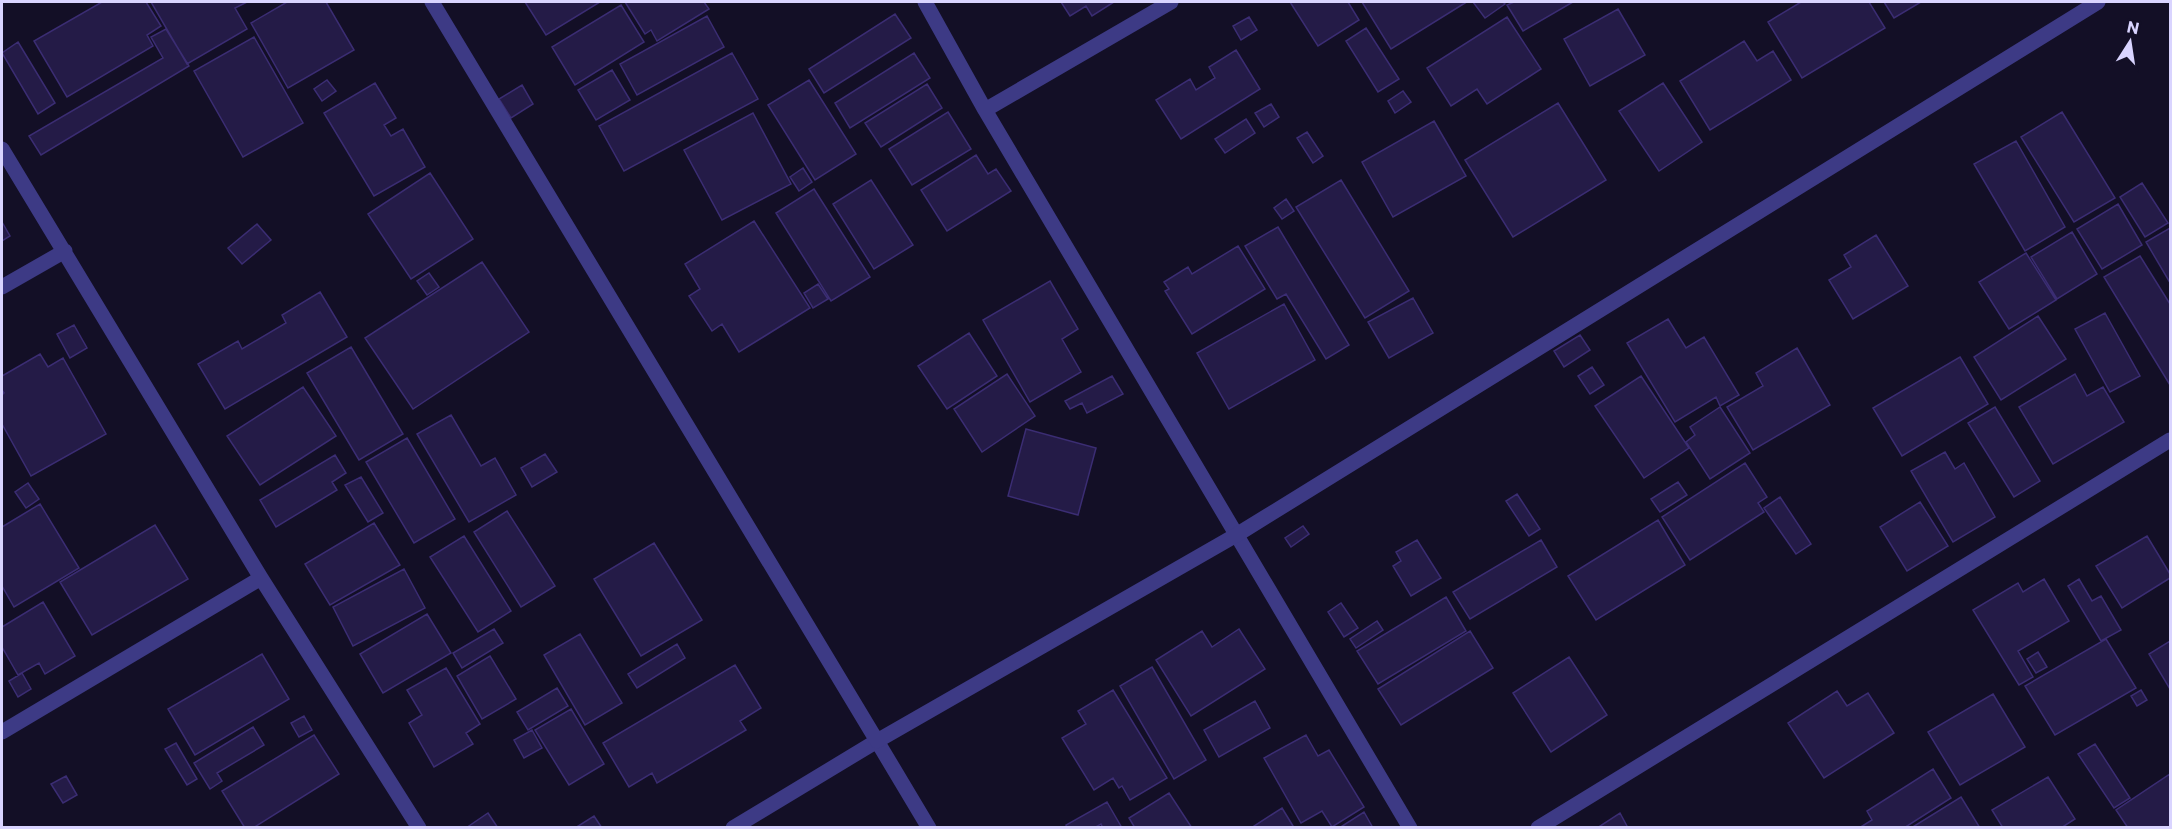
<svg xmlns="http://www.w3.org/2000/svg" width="2172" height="829" font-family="Commissioner,sans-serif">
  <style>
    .building { fill: #241b47; stroke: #3b2d73; stroke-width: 1.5 }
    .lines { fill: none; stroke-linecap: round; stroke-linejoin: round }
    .minor { stroke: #3d3a85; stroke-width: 15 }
    .tertiary { stroke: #3d3a85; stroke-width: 15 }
  </style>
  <rect width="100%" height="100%" fill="#130f26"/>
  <!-- building -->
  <path class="building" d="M102,2H146L161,26L147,35L153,46L67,97L34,41Z
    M151,2H247L235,8L247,29L187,64Z
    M287,2H326L354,50L288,88L251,23Z
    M525,2H600L546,35Z
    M625,2H704L709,9L657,41L651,30L645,34Z
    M1061,2H1114L1092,16L1086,6L1070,16Z
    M1290,2H1348L1359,20L1318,46Z
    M1362,2H1463L1465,3L1391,49Z
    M1473,2H1503L1505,4L1485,18Z
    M1514,2H1573L1523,31L1507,5Z
    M1801,2H1869L1885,28L1802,78L1768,22Z
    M1884,2H1921L1894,18Z
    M621,5L644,42L575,85L552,47Z
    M1618,9L1645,55L1590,86L1564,39Z
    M895,14L911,38L824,93L809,69Z
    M707,16L724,47L637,95L620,64Z
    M1249,17L1257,30L1241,40L1233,26Z
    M1507,17L1541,69L1487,104L1477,89L1451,106L1427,68Z
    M1366,28L1399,79L1378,92L1346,41Z
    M166,29L189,66L41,155L29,136L163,58L151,37Z
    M254,37L303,123L243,157L194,71Z
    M1744,41L1757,61L1773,51L1791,80L1710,130L1680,81Z
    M18,42L55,103L38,114L2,53Z
    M1236,50L1260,89L1181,139L1156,100L1190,79L1196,90L1215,78L1209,67Z
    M732,53L758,99L624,171L599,126Z
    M914,53L930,78L850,128L835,103Z
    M612,70L630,100L596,120L578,90Z
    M327,80L336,91L322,101L314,89Z
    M809,80L856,154L815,180L768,105Z
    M375,83L396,118L384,125L391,136L403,129L425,167L374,196L324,113Z
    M1663,83L1702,142L1659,171L1619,111Z
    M927,84L942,108L881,147L865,123Z
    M522,85L533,104L511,118L499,99Z
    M1403,91L1411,102L1395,113L1388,101Z
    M1558,103L1606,180L1513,237L1465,160Z
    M1271,104L1279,117L1264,127L1255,113Z
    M948,112L971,149L912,185L889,149Z
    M2062,112L2115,198L2074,222L2021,137Z
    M753,113L791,184L722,220L684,150Z
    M1246,119L1255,133L1225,153L1215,139Z
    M1434,121L1466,176L1393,217L1362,162Z
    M1307,132L1323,156L1313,163L1297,138Z
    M2016,141L2065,227L2025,251L1974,164Z
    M976,155L988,174L996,169L1011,191L947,231L921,190Z
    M803,168L812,182L799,191L790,177Z
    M430,173L473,239L411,279L368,214Z
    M871,180L913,245L874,269L833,204Z
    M1341,180L1409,291L1365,318L1296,207Z
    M2142,183L2168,223L2145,237L2120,197Z
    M814,189L870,277L831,301L776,213Z
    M1286,199L1294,211L1282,219L1274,208Z
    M2118,204L2142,245L2102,269L2077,229Z
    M754,221L810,308L739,352L722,324L712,331L689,296L700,289L685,264Z
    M2,222L10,236L2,241Z
    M257,224L271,240L242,264L228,248Z
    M1278,227L1349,345L1326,359L1286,294L1277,299L1245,246Z
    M2170,228V280L2169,281L2146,242Z
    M2072,232L2097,274L2057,299L2031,257Z
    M1876,235L1908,286L1853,319L1829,280L1851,267L1844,255Z
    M1238,246L1265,289L1192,334L1165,291L1169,289L1164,282L1188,267L1192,274Z
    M2026,253L2056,300L2009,329L1979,282Z
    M2140,256L2170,304V385L2104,277Z
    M482,262L529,332L413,409L365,338Z
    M429,273L439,287L427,295L417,281Z
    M1050,281L1078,329L1062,339L1081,372L1030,402L983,320Z
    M818,284L828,299L813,308L804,293Z
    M320,292L347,337L225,409L198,364L238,341L242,349L286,323L282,315Z
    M1413,298L1433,333L1389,358L1368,322Z
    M1284,304L1315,360L1229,409L1197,353Z
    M2105,313L2140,376L2110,392L2075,329Z
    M2038,316L2066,359L2001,400L1974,357Z
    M1668,319L1686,348L1704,337L1739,395L1720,406L1716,397L1675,422L1627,343Z
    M74,325L87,348L70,358L57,334Z
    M969,333L997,376L947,409L918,366Z
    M1580,335L1590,350L1564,367L1554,351Z
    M351,347L403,434L359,460L307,373Z
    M1797,348L1830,405L1753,450L1727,407L1763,386L1756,373Z
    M40,354L48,367L63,358L106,434L31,476L2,424V395L4,393L2,390V376Z
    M1960,357L1988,404L1902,456L1873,408Z
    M1592,367L1604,385L1590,394L1578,376Z
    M1007,374L1035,416L982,452L954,409Z
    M2075,374L2087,396L2103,387L2124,422L2053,464L2019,407Z
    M1112,376L1123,394L1087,413L1082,403L1070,409L1065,401Z
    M1641,376L1689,448L1644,478L1595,406Z
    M303,387L336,436L260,485L227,436Z
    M1720,407L1750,453L1710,479L1686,442L1695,435L1690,427Z
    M1995,407L2040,481L2014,497L1968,423Z
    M451,415L481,466L495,458L516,495L469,522L417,434Z
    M1026,429L1096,448L1078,515L1008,496Z
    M407,438L455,519L414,543L366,462Z
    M1945,452L1955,469L1964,463L1995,517L1953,542L1911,471Z
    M545,454L557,472L532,487L521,468Z
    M335,455L346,473L332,482L337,490L276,527L260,500Z
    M1745,463L1767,497L1758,503L1764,512L1690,560L1662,517Z
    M361,477L383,513L368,522L345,485Z
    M1678,482L1687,495L1660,512L1651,499Z
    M28,483L39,499L26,508L15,492Z
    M1517,494L1540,529L1529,536L1506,501Z
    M1780,497L1811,544L1796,554L1764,508Z
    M1920,502L1948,546L1907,571L1880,527Z
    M40,504L79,568L14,607L2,586V527Z
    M507,511L555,586L521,607L474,532Z
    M1658,520L1685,565L1596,620L1568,576Z
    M374,523L400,565L330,605L305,564Z
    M155,525L188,579L92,635L60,582Z
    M1303,526L1309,534L1291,547L1285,538Z
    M464,536L511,611L478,632L430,557Z
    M2147,536L2170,574V578L2122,608L2096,566Z
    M1417,540L1441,578L1411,596L1393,566L1401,561L1396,552Z
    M1541,540L1557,567L1470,619L1453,592Z
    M654,543L702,620L641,656L594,579Z
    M404,569L425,608L353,646L333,607Z
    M2044,579L2069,621L2018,651L2033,677L2019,685L1973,610L2018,583L2023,592Z
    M2079,579L2092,601L2101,596L2121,630L2101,641L2068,586Z
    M1446,597L1466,631L1378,684L1357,651Z
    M43,602L75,656L45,674L39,663L18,675L2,647V627Z
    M1341,603L1358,628L1344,637L1328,612Z
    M427,614L451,653L383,693L360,654Z
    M1377,621L1383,630L1356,648L1350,639Z
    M494,629L503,643L462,668L453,653Z
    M1239,629L1265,669L1191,716L1156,660L1202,631L1212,647Z
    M1470,631L1493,668L1401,725L1378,689Z
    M580,634L622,703L585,725L544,655Z
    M2106,639L2136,688L2055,735L2025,686Z
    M2170,641V689L2149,654Z
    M677,644L685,658L637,688L628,674Z
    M2038,652L2047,667L2036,673L2027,659Z
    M262,654L289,699L195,755L168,709Z
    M490,656L516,699L482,719L457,676Z
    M1569,657L1607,715L1551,752L1513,693Z
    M735,665L761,708L740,721L746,730L657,783L652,773L629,787L603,743Z
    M1152,667L1206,760L1174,779L1120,686Z
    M446,668L480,724L466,733L473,744L434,767L409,723L422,715L407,690Z
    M22,673L31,689L18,697L9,681Z
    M557,688L568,706L528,730L517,712Z
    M1113,690L1167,778L1130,800L1122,786L1119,788L1113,778L1094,790L1062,738L1086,724L1078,711Z
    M2141,690L2147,700L2137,706L2131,696Z
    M1837,691L1847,706L1868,693L1894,733L1824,778L1788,723Z
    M1993,694L2025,747L1960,785L1928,732Z
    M1255,701L1270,728L1219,757L1204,730Z
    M571,709L604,764L569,785L535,730Z
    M304,716L312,730L299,737L291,723Z
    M253,727L264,745L217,773L222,781L210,789L194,763Z
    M532,730L542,748L524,758L514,740Z
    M314,735L339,774L253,828H245L222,791Z
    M1306,735L1318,756L1329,750L1364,807L1332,827L1322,811L1301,823L1264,758Z
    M176,743L197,779L187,785L165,749Z
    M2095,744L2130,798L2114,808L2078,754Z
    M1933,769L1951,798L1904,828H1859L1872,820L1867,811Z
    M2170,774V828H2128L2116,810Z
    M66,776L77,795L63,803L51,784Z
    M2048,777L2075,819L2061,828H2003L1992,810Z
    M1169,793L1192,828H1135L1129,818Z
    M1961,797L1980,828H1911Z
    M1107,802L1122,828H1103L1101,824L1094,828H1067L1066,825Z
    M1282,808L1293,826L1291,828H1251Z
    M1364,812L1373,828H1339Z
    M488,813L498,828H466Z
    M1620,813L1628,828H1597Z
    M594,816L602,828H575Z"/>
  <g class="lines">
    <!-- minor -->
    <path class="minor" d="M925,2L985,110L1410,828
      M985,110L1171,2
      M2,149L261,578L419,828
      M2,287L65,251
      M2,732L261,578
      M733,828L877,741L929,828
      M1538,828L2170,440"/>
    <!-- tertiary -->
    <path class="tertiary" d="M432,2L877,741L1238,534L2098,2"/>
  </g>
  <!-- border -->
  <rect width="2172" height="829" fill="none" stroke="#d9d4ff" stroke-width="6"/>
  <!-- north arrow -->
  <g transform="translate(2130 42) rotate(12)" stroke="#130f26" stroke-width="4.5" paint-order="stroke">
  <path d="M0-4.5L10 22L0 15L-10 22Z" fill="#d9d4ff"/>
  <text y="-9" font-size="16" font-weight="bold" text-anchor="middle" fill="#d9d4ff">N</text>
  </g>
</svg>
